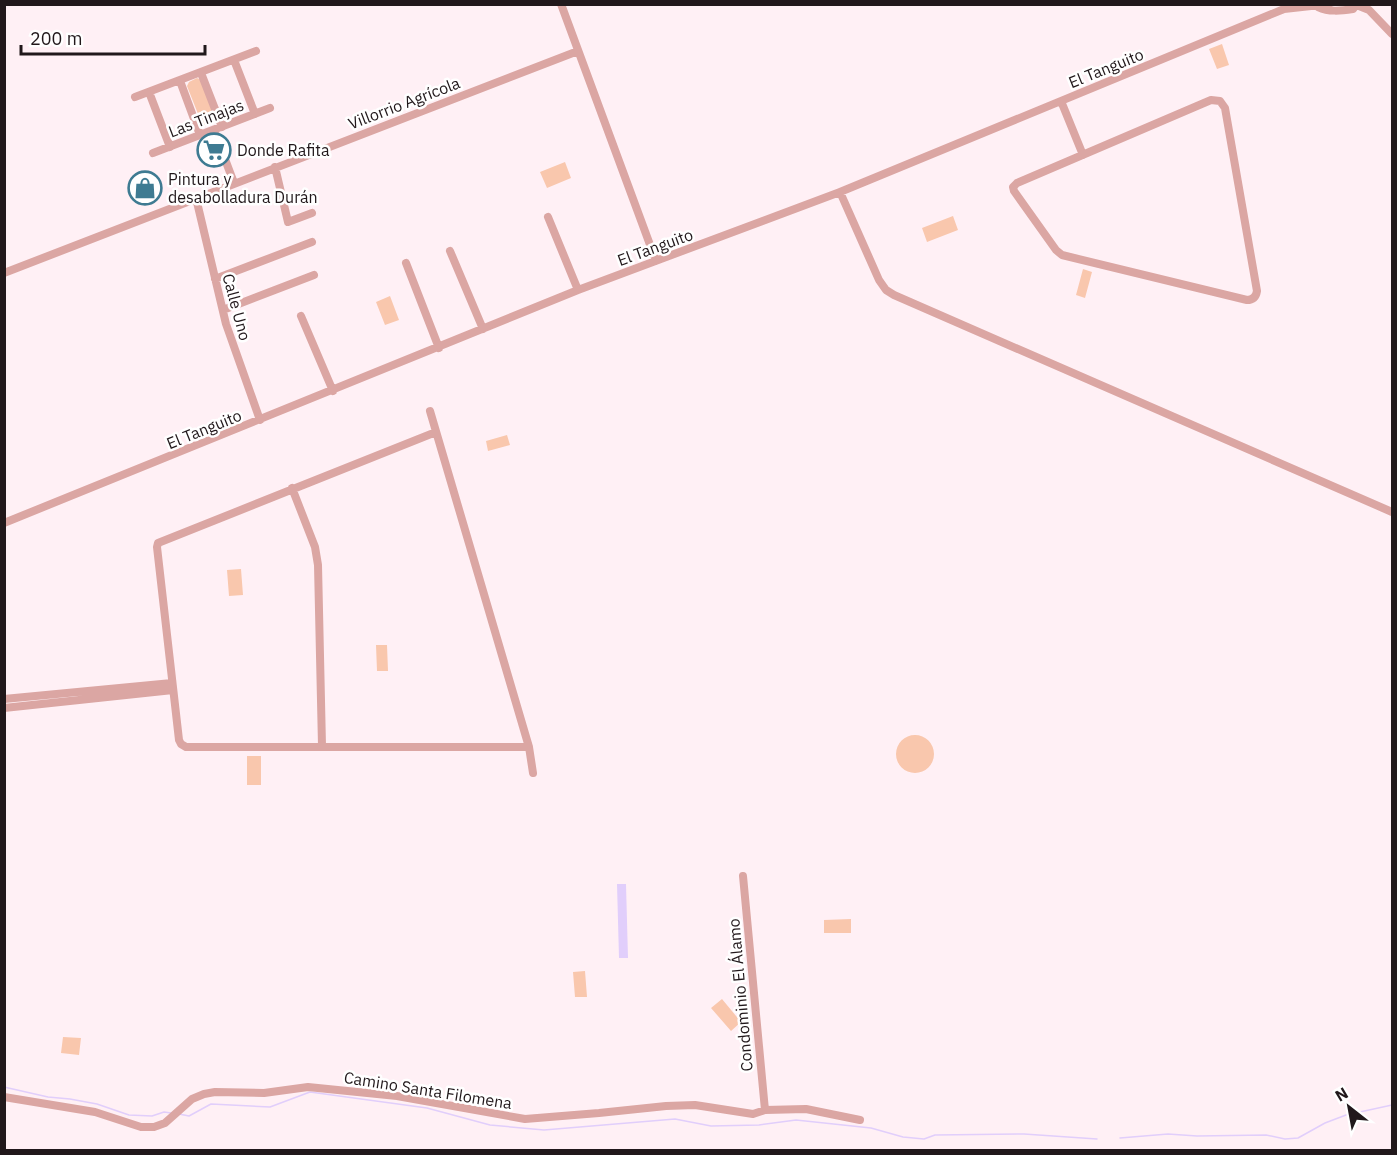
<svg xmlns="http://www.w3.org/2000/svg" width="1397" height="1155" font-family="'IBM Plex Sans',sans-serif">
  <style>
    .green { fill: #f9c7ad }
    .water { fill: #e1cefb }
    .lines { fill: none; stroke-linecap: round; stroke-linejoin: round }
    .stream { stroke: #e1cefb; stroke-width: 1.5 }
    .minor { stroke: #dba6a3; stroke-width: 8 }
    .labels { text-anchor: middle; stroke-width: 5; stroke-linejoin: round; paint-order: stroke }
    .street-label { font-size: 16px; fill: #21181b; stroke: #fff }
    .poi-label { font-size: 16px; fill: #21181b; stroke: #fff; text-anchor: start }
  </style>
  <rect width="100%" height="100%" fill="#fff0f5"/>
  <!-- green -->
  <path class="green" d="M1222,44L1229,65L1217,69L1209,49Z
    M197,78L201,80L216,118L215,122L207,126L202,124L187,86L189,82Z
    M565,162L571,178L547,188L540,172Z
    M953,216L958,230L927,242L922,228Z
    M1083,269L1092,272L1085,298L1076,295Z
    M390,296L399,320L385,325L376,302Z
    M507,435L510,445L488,451L486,441Z
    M241,569L243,595L229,596L227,570Z
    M376,645H387L388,671H377Z
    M896 754a19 19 0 1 1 38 0a19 19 0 1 1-38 0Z
    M247,756H261V785H247Z
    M851,919V933H824V920Z
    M585,971L587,997H575L573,972Z
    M722,999L741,1022L731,1031L711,1008Z
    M63,1037L81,1038L79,1055L61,1053Z"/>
  <!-- water -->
  <path class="water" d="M617,884H626L628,958H619Z"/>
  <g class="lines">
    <!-- stream -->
    <path class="stream" d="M4,1087L48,1097L70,1099L97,1104L129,1115L152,1116L164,1112L171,1113
      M179,1114L189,1116L211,1104L270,1107L310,1092L427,1108L490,1125L544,1130L675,1119L711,1126L759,1125L796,1120L871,1128L903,1137L924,1139L935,1135L1024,1134L1097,1139
      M1120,1138L1168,1134L1197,1136L1266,1135L1285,1139L1298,1138L1325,1123L1346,1115L1392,1105"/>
    <!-- minor -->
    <path class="minor" d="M561,4L656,261
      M1354,4L1369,10L1392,34
      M1318,7C1329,12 1340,11 1353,9L1356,5
      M234,60L255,114
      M201,73L222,127
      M180,81L200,135
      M149,92L170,147
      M135,97L256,51
      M1211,100L1220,101L1225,108L1257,291C1256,297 1253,300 1247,300L1062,255L1056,250L1014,191L1013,187L1017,183Z
      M1061,101L1083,155
      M214,130L234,183
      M153,153L270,108
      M275,167L288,222L312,213
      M840,192L879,280L886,290L894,295L1392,512
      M196,198L226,324L260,420
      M548,217L578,290
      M450,251L483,329
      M406,263L439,348
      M4,273L578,51
      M215,279L312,242
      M223,310L314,275
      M301,316L333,391
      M430,411L529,747L533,773
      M436,432L158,543L157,547L179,740L181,744L186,747H529
      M292,488L315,547L318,565L322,746
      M4,523L578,290L840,192L1284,9L1329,4
      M4,699L172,683
      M4,708L173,690
      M743,876L765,1110
      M4,1097L95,1112L141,1127H154L165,1123L192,1099L204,1094L215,1092L264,1093L308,1087L397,1096L525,1119L599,1113L666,1106L695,1105L753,1114L765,1110L806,1109L860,1120"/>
  </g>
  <!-- icons -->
  <defs>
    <symbol id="supermarket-ring" viewBox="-11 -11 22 22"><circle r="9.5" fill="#fff" stroke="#3e7b92" stroke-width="1.5"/><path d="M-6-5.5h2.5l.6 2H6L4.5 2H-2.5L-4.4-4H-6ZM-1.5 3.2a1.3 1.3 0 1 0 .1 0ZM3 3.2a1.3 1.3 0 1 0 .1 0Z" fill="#3e7b92"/></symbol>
    <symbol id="shop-ring" viewBox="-11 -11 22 22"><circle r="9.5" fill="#fff" stroke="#3e7b92" stroke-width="1.5"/><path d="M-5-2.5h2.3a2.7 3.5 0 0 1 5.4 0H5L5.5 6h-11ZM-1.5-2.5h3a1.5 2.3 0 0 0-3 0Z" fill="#3e7b92"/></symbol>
  </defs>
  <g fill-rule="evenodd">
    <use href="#supermarket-ring" x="195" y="131" width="38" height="38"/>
    <use href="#shop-ring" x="126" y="169" width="38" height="38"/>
  </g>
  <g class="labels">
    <!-- street labels -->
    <g class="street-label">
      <text transform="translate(1106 68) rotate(-22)" y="6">El Tanguito</text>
      <text transform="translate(404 103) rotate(-21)" y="6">Villorrio Agrícola</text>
      <text transform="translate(206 118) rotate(-21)" y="6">Las Tinajas</text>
      <text transform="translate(655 247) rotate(-20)" y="6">El Tanguito</text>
      <text transform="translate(237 307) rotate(75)" y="6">Calle Uno</text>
      <text transform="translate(204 429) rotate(-22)" y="6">El Tanguito</text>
      <text transform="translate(740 995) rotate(-95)" y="6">Condominio El Álamo</text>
      <text transform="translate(428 1090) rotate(9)" y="6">Camino Santa Filomena</text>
    </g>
    <!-- poi labels -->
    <g class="poi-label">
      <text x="237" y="156">Donde Rafita</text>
      <text x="168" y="185">Pintura y<tspan x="168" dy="18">desabolladura Durán</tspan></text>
    </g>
  </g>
  <!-- border -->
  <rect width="1397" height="1155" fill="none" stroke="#21181b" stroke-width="12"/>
  <!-- north arrow -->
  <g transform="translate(1349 1107) rotate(329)" stroke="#ffffff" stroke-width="4.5" paint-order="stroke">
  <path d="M0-4.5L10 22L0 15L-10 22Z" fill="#21181b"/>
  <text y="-9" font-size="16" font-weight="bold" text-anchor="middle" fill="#21181b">N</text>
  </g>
  <!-- scale -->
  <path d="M21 45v9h184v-9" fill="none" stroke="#21181b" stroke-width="3"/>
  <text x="30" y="45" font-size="18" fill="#21181b" stroke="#ffffff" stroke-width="4.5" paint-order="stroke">200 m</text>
</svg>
